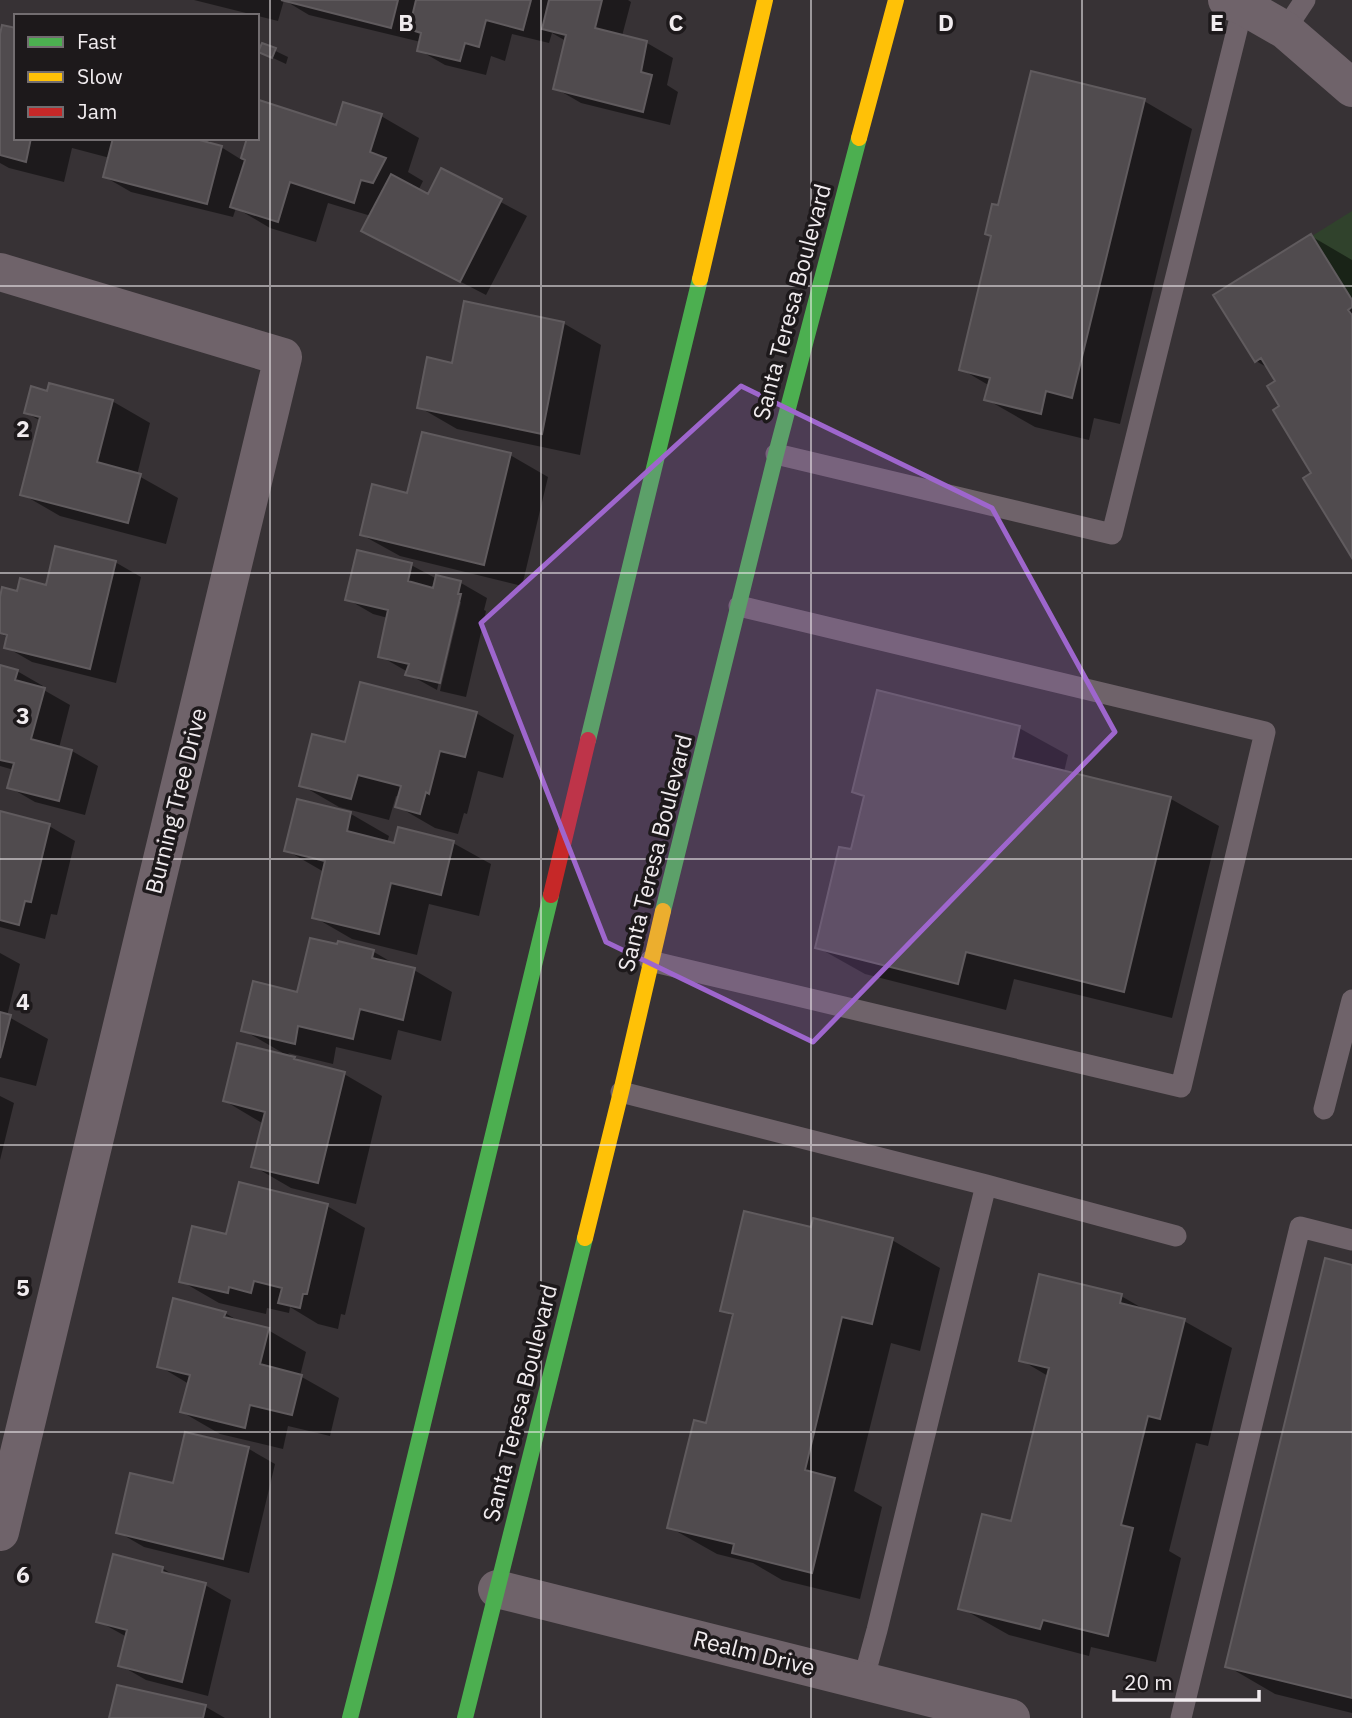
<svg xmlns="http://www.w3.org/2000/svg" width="1352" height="1718" font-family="'IBM Plex Sans',sans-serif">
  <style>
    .green { fill: #30422c }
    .shadow { fill: #0007 }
    .building { fill: #504b4e; stroke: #605b5e; stroke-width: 2 }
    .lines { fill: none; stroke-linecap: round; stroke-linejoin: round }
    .lane { stroke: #6f636a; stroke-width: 21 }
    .street { stroke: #6f636a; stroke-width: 38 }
    .fast { stroke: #4caf50; stroke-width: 16 }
    .slow { stroke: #ffc107; stroke-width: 16 }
    .jam { stroke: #c62828; stroke-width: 16 }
    .marked { fill: #9e66cd; fill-opacity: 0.2; stroke: #9e66cd; stroke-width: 5; stroke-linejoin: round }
    .grid { fill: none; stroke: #f1ecef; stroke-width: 2; stroke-opacity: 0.55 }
    .labels { text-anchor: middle; stroke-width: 7; stroke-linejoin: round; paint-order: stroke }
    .street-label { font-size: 23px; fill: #f1ecef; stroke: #1d191b }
    .grid-label { font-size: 23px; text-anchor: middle; font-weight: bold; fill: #f1ecef; stroke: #1d191b; stroke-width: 7; stroke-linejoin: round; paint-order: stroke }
  </style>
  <rect width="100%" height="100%" fill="#373235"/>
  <!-- green -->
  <path class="green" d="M1352,211V300L1312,236Z"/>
  <!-- shadow -->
  <path class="shadow" d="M194,0H628L631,2L622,36L647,43L673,58L667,85L678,92L670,125L581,103L555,88L566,41L552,33L549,43L512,34L505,61L491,56L486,75L445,65L419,50L421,42L309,15L284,0L278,21Z
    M0,32L2,33L16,138H211L209,144L221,147L242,160L249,138L337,127L381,116L419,138L408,172L423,181L418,191L428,197L442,171L527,216L486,295L390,245L371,216L328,203L316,242L270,228L236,208L233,217L131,192L105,177L110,158L72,148L64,182L9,168L0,163Z
    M263,45L288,57L286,64L260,52Z
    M1144,101L1192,129L1120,424L1094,418L1089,440L1035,427L986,399L990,386L961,369L1000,207Z
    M1311,236L1352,260V554L1282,406L1278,382L1270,369L1256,361Z
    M563,323L601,345L580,455L457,429L419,407L454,365Z
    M48,393L112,401L150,423L137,475L178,498L166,544L60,516L22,494L41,421L26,413Z
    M510,455L548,477L522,586L400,556L362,535L409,495Z
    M115,562L141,577L116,683L32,662L6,647L8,638L0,633V605L18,593L47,587Z
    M411,565L437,579V577L461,583L487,598L484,610L486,611L466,697L440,691L461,602H457L437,690L408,674V672L380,656L388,618L373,614L347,599Z
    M0,667L17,671L43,686L42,689L70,705L59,748L72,751L98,766L85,815L35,802L9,787L14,770L0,766Z
    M476,713L514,735L503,778L478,771L467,814L464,813L458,834L435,828L397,806L400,797L396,796L389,820L339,807L301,785L347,744Z
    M1019,728L1068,755L1064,772L1171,799L1219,826L1172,1018L1014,979L1006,1010L865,974L817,947L853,851L865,798L854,791Z
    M298,801L351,814L389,836L387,843L395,845L453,843L491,864L479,916L429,904L417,955L352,939L314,917L324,872L286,850Z
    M0,813L49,826L75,841L57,915L51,914L45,939L0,927Z
    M374,952L398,966L414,970L452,992L441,1041L398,1030L391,1060L336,1047L333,1064L288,1053L303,1063L344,1074L382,1096L356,1204L291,1188L253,1166L262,1123L225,1101L288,1056L243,1030L298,994Z
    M0,953L20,964L7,1016L48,1039L36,1086L0,1077Z
    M0,1096L14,1103L0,1160Z
    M327,1206L365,1228L345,1315L341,1314L338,1329L318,1324L290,1307L289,1313L267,1308L266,1314L219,1303L181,1281L227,1237Z
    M813,1229L892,1240L940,1268L920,1351L891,1343L854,1491L882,1507L860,1599L782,1580L753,1563L717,1554L669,1527L708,1425L734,1317L722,1310Z
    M1352,1266V1713L1275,1694L1227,1666Z
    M1121,1296L1149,1312L1184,1321L1232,1348L1208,1446L1196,1443L1169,1551L1181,1558L1156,1662L1091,1647L1089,1656L1009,1635L961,1608L1012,1523L1048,1376L1021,1360Z
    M225,1313L242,1323L268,1330L306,1352L300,1376L339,1398L330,1436L288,1426L283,1449L220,1434L182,1412L189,1384L159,1366Z
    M249,1449L275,1464L249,1573L144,1547L118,1532L174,1485Z
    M162,1568L180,1579L205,1585L231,1600L208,1696L146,1680L120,1665L127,1637L98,1621Z
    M206,1707L225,1718H111Z"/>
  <!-- building -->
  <path class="building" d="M281,0H398L391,28Z
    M416,0H531L523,30L486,20L479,47L465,43L460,61L417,51L421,33L409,29Z
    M549,0H602L595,28L647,41L641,72L652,75L643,112L553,89L566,35L542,29Z
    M2,25L16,28V138H31L26,162L0,155V34Z
    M262,43L276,48L272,58L258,52Z
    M1031,71L1145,99L1072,398L1046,391L1041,414L984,400L990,378L959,370L991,236L985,234L992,204L998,205Z
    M259,100L336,125L343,102L382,114L370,152L386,158L373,183L361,180L354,203L290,182L278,222L230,207L245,160L241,158L247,138H257V106Z
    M113,138H192L222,146L207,204L103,177Z
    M441,168L502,199L460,282L361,231L391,174L428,194Z
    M1311,234L1352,300V307L1348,310L1352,315V558L1303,478L1311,473L1273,410L1279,406L1267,386L1275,381L1261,358L1255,362L1213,295Z
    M464,301L564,322L542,434L417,408L427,357L452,363Z
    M49,383L113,400L97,462L141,474L128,523L20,495L40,417L24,413L31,386L47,391Z
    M422,432L511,453L484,565L360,535L372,484L407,493Z
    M55,546L116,561L90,669L4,648L7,635L0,633V597L2,587L17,591L20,578L46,585Z
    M357,550L412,563L408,581L433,588L436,575L461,581L458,594H461L440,683L405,675L409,664L378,657L388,610L345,600Z
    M0,665L18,670L15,680L45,688L31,739L72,750L59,801L7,788L14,763L0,760Z
    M360,682L477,712L465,757L440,751L429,794L426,792L420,814L395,807L401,786L358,775L351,799L299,786L312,734L345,742Z
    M877,690L1020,726L1013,758L1171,797L1124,992L966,952L958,984L815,948L839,847L851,849L864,796L852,792Z
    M297,799L351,812L347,831L394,843L398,827L454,841L441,895L391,883L379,934L312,918L325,861L284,851Z
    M0,811L50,824L31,902L25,901L19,925L0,920Z
    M310,938L337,944L338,941L374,950L372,958L415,968L403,1020L360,1009L353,1039L298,1026L295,1044L241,1031L253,981L297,992Z
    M0,1012L11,1015L0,1058Z
    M237,1043L295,1057L294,1059L345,1072L318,1183L251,1167L265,1112L223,1101Z
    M239,1182L328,1204L307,1294H303L300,1308L278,1303L282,1288L254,1281L251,1293L229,1287L228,1293L179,1282L192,1226L226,1234Z
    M744,1211L811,1227L813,1218L893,1238L872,1324L842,1317L805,1470L835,1478L812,1573L732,1553L734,1544L667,1528L694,1420L706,1423L733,1314L720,1311Z
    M1325,1258L1352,1265V1698L1225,1667Z
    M1039,1274L1122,1294L1120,1303L1185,1319L1160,1419L1148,1416L1121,1525L1133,1528L1108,1636L1043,1620L1040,1629L958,1609L982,1514L1011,1521L1049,1368L1019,1361Z
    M173,1298L226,1312L224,1317L269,1328L260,1364L302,1375L292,1415L250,1405L245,1428L180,1412L190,1375L157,1367Z
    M185,1432L249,1447L223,1559L116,1533L130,1473L173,1483Z
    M113,1554L163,1567L162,1572L206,1583L182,1682L118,1666L127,1630L96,1622Z
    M117,1685L206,1705L203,1718H109Z"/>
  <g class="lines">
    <!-- lane -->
    <path class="lane" d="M1285,30L1305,0
      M776,454L1112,534L1243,6
      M650,961L1181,1087L1265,732L739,606
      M621,1092L986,1185L1176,1236
      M1324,1109L1352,1000
      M863,1681L877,1630L986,1185
      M1181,1718L1300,1227L1352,1240"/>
    <!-- street -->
    <path class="street" d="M1227,0L1243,6L1285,30L1352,88
      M0,272L283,357L0,1532
      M497,1589L1011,1718"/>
    <!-- fast -->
    <path class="fast" d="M588,740L700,279
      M663,911L776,454L859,138
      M350,1718L385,1581L551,895
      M465,1718L585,1238"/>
    <!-- slow -->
    <path class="slow" d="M859,138L896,0
      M700,279L765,0
      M585,1238L621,1092L663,911"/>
    <!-- jam -->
    <path class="jam" d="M551,895L588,740"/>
  </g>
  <!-- marked area -->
  <path class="marked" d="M741,386L992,508L1115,732L813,1042L606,942L481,623Z"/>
  <!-- grid -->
  <path class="grid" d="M270,0V1718M541,0V1718M811,0V1718M1082,0V1718M0,286H1352M0,573H1352M0,859H1352M0,1145H1352M0,1432H1352"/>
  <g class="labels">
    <!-- street labels -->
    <g class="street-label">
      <text transform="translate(792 302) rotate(-75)" y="8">Santa Teresa Boulevard</text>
      <text transform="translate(176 801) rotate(-76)" y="8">Burning Tree Drive</text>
      <text transform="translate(655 853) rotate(-76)" y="8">Santa Teresa Boulevard</text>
      <text transform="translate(520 1403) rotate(-76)" y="8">Santa Teresa Boulevard</text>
      <text transform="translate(754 1653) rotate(14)" y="8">Realm Drive</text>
    </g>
  </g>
  <g class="grid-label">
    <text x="406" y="31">B</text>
    <text x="676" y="31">C</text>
    <text x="946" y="31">D</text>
    <text x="1217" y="31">E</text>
    <text x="23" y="437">2</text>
    <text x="23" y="724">3</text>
    <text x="23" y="1010">4</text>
    <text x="23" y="1296">5</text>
    <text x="23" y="1583">6</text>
  </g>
  <!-- legend -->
  <rect x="14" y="14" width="245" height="126" fill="#1d191b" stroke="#726d70" stroke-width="2"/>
  <rect x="28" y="37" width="35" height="10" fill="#4caf50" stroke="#726d70" stroke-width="2"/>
  <text x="77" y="49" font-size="21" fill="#f1ecef">Fast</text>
  <rect x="28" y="72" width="35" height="10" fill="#ffc107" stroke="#726d70" stroke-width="2"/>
  <text x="77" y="84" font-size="21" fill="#f1ecef">Slow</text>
  <rect x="28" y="107" width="35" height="10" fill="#c62828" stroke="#726d70" stroke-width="2"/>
  <text x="77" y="119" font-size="21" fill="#f1ecef">Jam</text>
  <!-- scale -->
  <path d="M1114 1690v10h145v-10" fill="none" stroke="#f1ecef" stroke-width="3.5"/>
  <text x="1124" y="1690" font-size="21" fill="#f1ecef" stroke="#1d191b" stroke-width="5" paint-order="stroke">20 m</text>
</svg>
